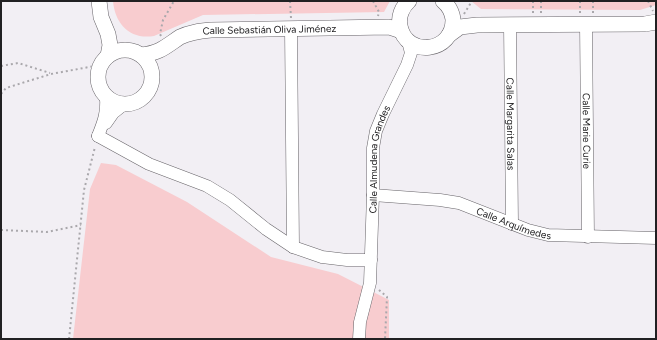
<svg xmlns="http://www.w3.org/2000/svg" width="657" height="340" font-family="Figtree,sans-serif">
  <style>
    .green { fill: #f8cccf }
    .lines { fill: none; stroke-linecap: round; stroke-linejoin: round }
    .minor-casing { stroke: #666368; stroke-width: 13 }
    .tertiary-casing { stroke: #666368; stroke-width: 16 }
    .path { stroke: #aaa8ac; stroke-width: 2; stroke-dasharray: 2 3; stroke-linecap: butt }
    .minor { stroke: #fff; stroke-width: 12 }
    .tertiary { stroke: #fff; stroke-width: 15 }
    .labels { text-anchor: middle; stroke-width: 3.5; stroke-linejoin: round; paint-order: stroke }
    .street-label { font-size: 10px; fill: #212022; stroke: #f2eff4 }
  </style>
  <rect width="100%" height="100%" fill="#f2eff4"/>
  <!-- green -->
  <path class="green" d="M113,1H390L384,12L203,15L154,36C130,40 115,24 113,1Z
    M471,1H656V5L640,10L481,9Z
    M101,163L116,165L187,202L271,257L338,274L389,300V339H73L90,189Z"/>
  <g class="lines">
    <defs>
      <g id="minor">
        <path id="s1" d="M586,24L588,237"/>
        <path id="s2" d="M510,25L512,224"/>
        <path d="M291,29L293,247"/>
        <path d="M106,123L113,113L123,105"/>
        <path d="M98,136L149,164L207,186L230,200L266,229L293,247L322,257L347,260H371"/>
        <path d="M98,136C104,121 107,113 106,96"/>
        <path id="s3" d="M373,195L440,200L459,203L528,230L548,235L656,238"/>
        <path id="s4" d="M359,339L360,322L370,283L373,195V148L376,131L383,114L407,65L411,53L408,41"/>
      </g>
      <g id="tertiary">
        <path d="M99,1L101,17L108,34L110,45L108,56"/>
        <path d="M409,1C402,7 398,17 400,26C406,58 454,53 453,19C452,12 449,6 443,1"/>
        <path d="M449,35L460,27L477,25L645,24L656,22"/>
        <circle cx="125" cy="77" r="27"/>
        <path id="s5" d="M141,55C160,53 165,47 180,37C190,32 200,31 211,30L389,27L401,31"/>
      </g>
    </defs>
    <!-- minor casing -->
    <use href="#minor" class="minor-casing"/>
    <!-- tertiary casing -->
    <use href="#tertiary" class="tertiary-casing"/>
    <!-- path -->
    <path class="path" d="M290,1L291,18
      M373,1L379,12L378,16
      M533,1V13
      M593,1V13
      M648,1L653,11
      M541,13V1
      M580,13V1
      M464,14L472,1
      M161,36L160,34L163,20L174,1
      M1,66L18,63L50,73
      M1,94L6,88L51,74L100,65
      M1,230L47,232L81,225
      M379,290L387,297L385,339
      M69,339L84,190L95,147"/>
    <!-- minor -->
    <use href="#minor" class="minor"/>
    <!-- tertiary -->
    <use href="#tertiary" class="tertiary"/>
  </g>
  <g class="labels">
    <!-- street labels -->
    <g class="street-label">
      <text dy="4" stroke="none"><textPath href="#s5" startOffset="134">Calle Sebastián Oliva Jiménez</textPath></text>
      <text dy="4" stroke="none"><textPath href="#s2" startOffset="99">Calle Margarita Salas</textPath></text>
      <text dy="4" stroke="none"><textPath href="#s1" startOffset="107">Calle Marie Curie</textPath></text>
      <text dy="4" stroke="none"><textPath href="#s4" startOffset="182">Calle Almudena Grandes</textPath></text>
      <text dy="4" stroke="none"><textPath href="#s3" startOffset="145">Calle Arquímedes</textPath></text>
    </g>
  </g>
  <!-- border -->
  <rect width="657" height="340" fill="none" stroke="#212022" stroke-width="4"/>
</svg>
